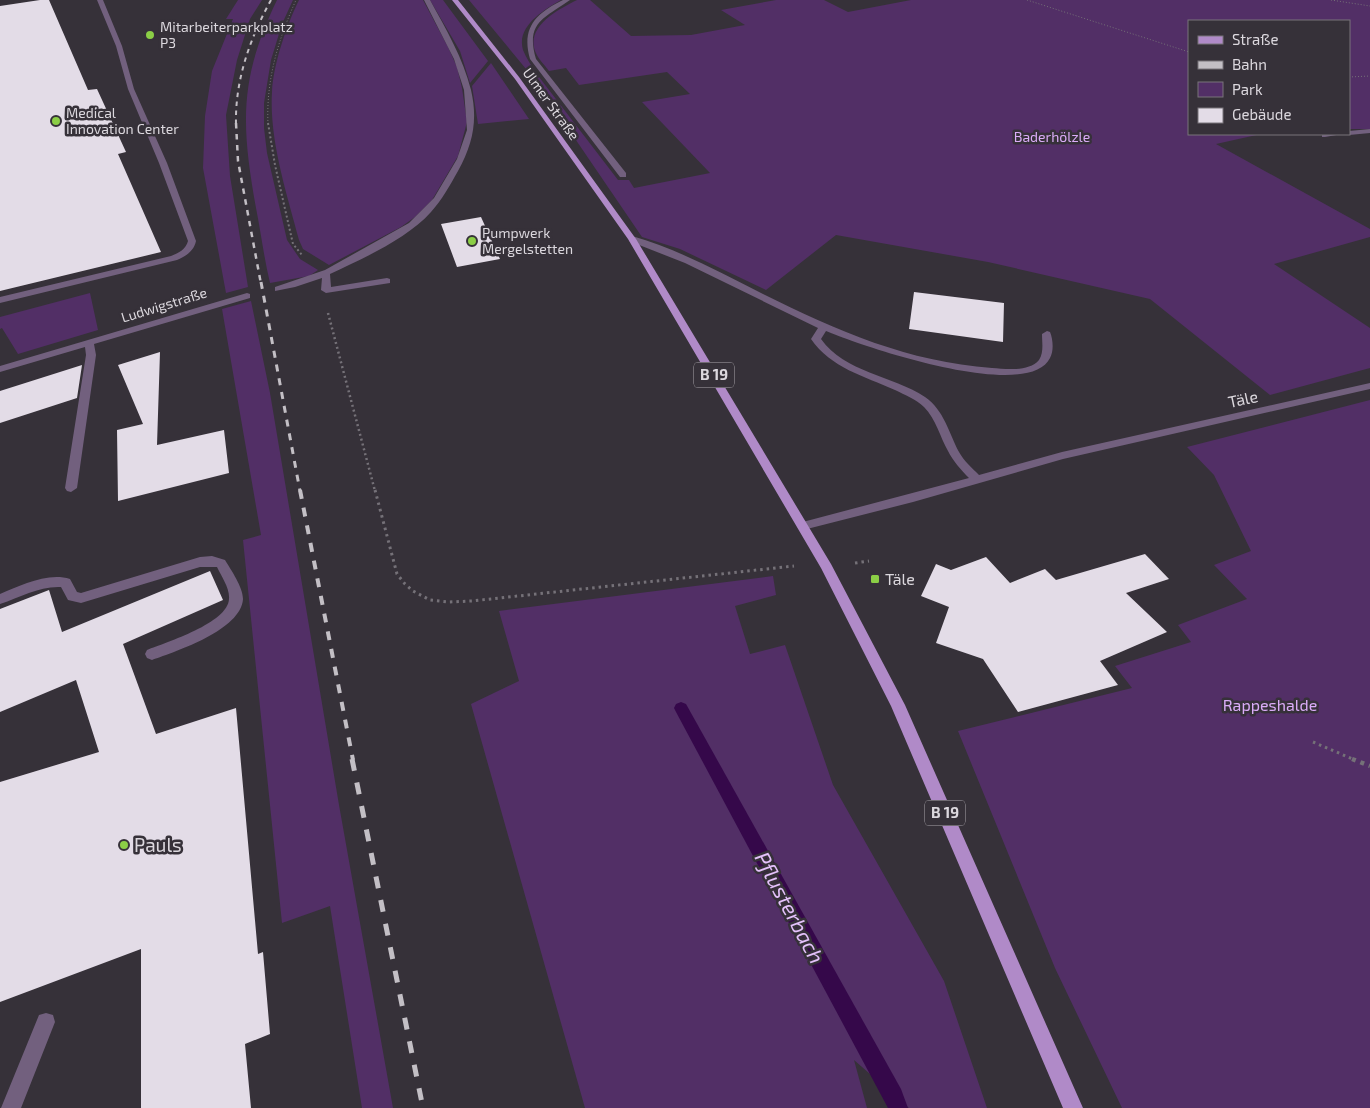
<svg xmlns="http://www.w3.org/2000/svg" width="1370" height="1108" font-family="'Exo 2',sans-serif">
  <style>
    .green { fill: #522f66 }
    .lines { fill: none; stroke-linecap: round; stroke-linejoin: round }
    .stream { fill: #35084a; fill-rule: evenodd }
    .building { fill: #e3dce7 }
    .path-far4 { stroke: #757178; stroke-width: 1; stroke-dasharray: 1 2; stroke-linecap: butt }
    .path-far3 { stroke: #757178; stroke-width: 2; stroke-dasharray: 2 2.5; stroke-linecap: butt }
    .path-far2 { stroke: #757178; stroke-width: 2.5; stroke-dasharray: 2 3; stroke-linecap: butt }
    .path-far1 { stroke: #757178; stroke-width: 3; stroke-dasharray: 2.5 4; stroke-linecap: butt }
    .path { stroke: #757178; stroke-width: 4.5; stroke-dasharray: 4 5; stroke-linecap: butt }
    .minor { fill: #72607e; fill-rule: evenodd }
    .major { fill: #b08ac8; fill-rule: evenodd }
    .rail-far4 { stroke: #c3bfc5; stroke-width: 2; stroke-dasharray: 4.5 4.5; stroke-linecap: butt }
    .rail-far3 { stroke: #c3bfc5; stroke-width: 2.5; stroke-dasharray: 5.5 5.5; stroke-linecap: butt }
    .rail-far2 { stroke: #c3bfc5; stroke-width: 3; stroke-dasharray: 7 7; stroke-linecap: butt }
    .rail-far1 { stroke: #c3bfc5; stroke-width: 4; stroke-dasharray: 9 9; stroke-linecap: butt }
    .rail { stroke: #c3bfc5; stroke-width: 5; stroke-dasharray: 12 12; stroke-linecap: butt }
    .poi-dot { fill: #8bce46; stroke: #363139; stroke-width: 2 }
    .labels { text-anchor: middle; stroke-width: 5; stroke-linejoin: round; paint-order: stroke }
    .far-poi-label { font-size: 14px; fill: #dcd8de; stroke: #363139; text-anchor: start }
    .far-street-label { font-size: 14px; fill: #dcd8de; stroke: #363139 }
    .far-park-label { font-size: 14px; fill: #dbacf8; stroke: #363139 }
    .shield { fill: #363139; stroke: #aaa6ac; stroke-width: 1 }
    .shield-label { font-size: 15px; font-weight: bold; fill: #dcd8de }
    .street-label { font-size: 16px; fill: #dcd8de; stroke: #363139 }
    .poi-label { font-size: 16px; fill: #dcd8de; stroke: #363139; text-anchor: start }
    .park-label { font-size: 16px; fill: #dbacf8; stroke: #363139 }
    .near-poi-label { font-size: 19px; fill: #dcd8de; stroke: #363139; text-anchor: start }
    .near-water-label { font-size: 21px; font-style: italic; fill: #e4c1fb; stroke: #363139 }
  </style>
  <rect width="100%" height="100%" fill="#363139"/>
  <!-- green -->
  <path class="green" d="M238,0H262L250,19L237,60L226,115L230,176L248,287L226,293L203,168L205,116L212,71L233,19H226Z
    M277,0H293L282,24L271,60L264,103V128L267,153L287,240L300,259L318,270L309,276L270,283C264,258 261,233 256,208C241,124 239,79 277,0Z
    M299,0H423L448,47L457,67L462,88L467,122L458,156L432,200L415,217L401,227L329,265L303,249L299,240C287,194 269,140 272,92C273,65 287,24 299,0Z
    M430,0H443L488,61L470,83L460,51Z
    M469,0H561C544,10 516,26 523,50C526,58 532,66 536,74L531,75Z
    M577,0H590L631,36L691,35L745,25L721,10L776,0H824L848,12L911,0H1370V129H1349V21H1189V134H1261L1216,144L1370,229V237L1274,264L1370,328V368L1270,395L1150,299L988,262L836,235L766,290L680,249L642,237L533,77H539L618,180H629L634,188L710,173L642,102L690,94L667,72L579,85L566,68L549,71C544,64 538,59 535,51C526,26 559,9 577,0Z
    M491,63L529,119L478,124L472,86Z
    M90,293L98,330L18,354L2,328L0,329V317Z
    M251,301L270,393L339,805L393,1108H362L330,906L282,923L243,540L261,535L222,309Z
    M1370,400V1108H1122L1055,968L958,731L1132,688L1115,666L1191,642L1178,625L1247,599L1214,565L1251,551L1214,475L1187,447Z
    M773,576L776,595L735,606L750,654L785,645L833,785L944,981L987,1108H909L854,1060L867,1108H585L471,704L519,681L499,611Z"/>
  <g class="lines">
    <!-- stream -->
    <path class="stream" d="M681,702L686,704L901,1089L908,1108H888L676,712L674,708L676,704Z"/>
  </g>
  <!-- building -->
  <path class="building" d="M40,0H49L88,90L97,89L126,152L118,154L161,252L0,291V6Z
    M481,217L500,259L457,267L441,224Z
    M914,292L1004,303L1003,342L909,329Z
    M160,352L157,445L224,430L229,473L118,501L117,430L143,424L118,365Z
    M82,365L77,398L0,423V391Z
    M1145,554L1169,579L1126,593L1167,632L1100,661L1118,685L1018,712L983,659L936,643L949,607L921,596L936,564L951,570L986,557L1010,583L1045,569L1056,580Z
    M210,571L223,600L123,644L156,734L236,708L258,954L263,952L270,1034L245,1044L251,1108H141V949L0,1002V782L99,752L76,680L0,712V609L49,590L62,632Z"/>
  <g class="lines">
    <!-- path-far4 -->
    <path class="path-far4" d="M1027,0L1189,52
      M1331,0L1370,6
      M1349,77L1370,76
      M268,124C266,80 278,40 296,0"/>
    <!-- path-far3 -->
    <path class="path-far3" d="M268,123L275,165L293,244L302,255"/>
    <!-- path-far2 -->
    <path class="path-far2" d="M328,313L375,491"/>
    <!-- path-far1 -->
    <path class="path-far1" d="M375,490L397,574L405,584L413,591L430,600L449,602L472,601L794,566
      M855,563L869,561
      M1313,742L1355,760"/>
    <!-- path -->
    <path class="path" d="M1352,759L1370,766"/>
    <!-- minor -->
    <path class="minor" d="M97,0H103L122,46L134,89L167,163L196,241C194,251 186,256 177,260L0,303V297L171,256C179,253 186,249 188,241L159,163L128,89L116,46Z
      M424,0H430C446,29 463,58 471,90C478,120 473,144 458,171C450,185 442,200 431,212C407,239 362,259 330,274L331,287L387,278L390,279V283L326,293L321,290L322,278L295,287L275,291V287L325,270L409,223L434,198L457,159L467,130L464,90L454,59Z
      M563,0H570C545,18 525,22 536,59L626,173V177H620L530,59C521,28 536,13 563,0Z
      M1370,129V133L1349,135L1346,134H1349V131Z
      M1322,134H1342L1325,137H1322Z
      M632,236C678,249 721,273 763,294C837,331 909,362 992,368C1006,369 1029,372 1039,360C1044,353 1042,342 1042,334L1047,331L1050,332C1053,339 1054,351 1050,358C1028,403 861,346 826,331L821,339C845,373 892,375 925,397C944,410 949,433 959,452C964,461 972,468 979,475L1062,452L1370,383V389L1063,459L913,502L803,530L797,526L799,523L969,478C961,470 953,461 948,451C940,437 936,419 924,407C916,399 905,395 895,390C864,376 831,368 811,339L818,328L685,263L629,241V237Z
      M247,293L250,294V298L94,344L96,355L77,488L71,492L67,491L65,488L86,355L85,347L0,372V366Z
      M212,556L225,560C231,570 243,587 243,599C241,630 177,651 152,660L147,658L145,654L147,650C167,642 228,623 229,599C230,588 221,576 217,567H200L81,603L68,600L61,587C39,586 21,597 0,604V594C20,586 47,572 70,579L77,592L81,593L200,557Z
      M46,1013L53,1015L55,1022L21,1108H1L39,1015Z"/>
    <!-- major -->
    <path class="major" d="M452,0H458L519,77L636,239L831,564L905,705L1083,1108H1063L891,706L821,568L628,239L515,79Z"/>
    <!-- rail-far4 -->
    <path class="rail-far4" d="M236,124C235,80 250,38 271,0"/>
    <!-- rail-far3 -->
    <path class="rail-far3" d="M236,123L238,161L261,284"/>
    <!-- rail-far2 -->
    <path class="rail-far2" d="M261,282L300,491"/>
    <!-- rail-far1 -->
    <path class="rail-far1" d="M300,490L353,760"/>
    <!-- rail -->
    <path class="rail" d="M352,759L423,1108"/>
  </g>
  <!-- markers -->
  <g class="poi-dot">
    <circle cx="150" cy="35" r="5"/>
    <circle cx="56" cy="121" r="5"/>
    <circle cx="472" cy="241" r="5"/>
    <rect x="870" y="574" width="10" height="10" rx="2.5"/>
    <circle cx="124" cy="845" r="5"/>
  </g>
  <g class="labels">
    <!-- far-poi labels -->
    <g class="far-poi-label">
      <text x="160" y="32">Mitarbeiterparkplatz<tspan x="160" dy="16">P3</tspan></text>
      <text x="66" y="118">Medical<tspan x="66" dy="16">Innovation Center</tspan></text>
      <text x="482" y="238">Pumpwerk<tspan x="482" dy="16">Mergelstetten</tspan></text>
    </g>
    <!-- far-street labels -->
    <g class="far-street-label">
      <text transform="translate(551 104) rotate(54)" y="5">Ulmer Straße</text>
      <text transform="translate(164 305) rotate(-17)" y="5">Ludwigstraße</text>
    </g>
    <!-- far-park labels -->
    <g class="far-park-label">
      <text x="1052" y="142">Baderhölzle</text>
    </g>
    <!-- shield labels -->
    <g class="shield">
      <rect x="694" y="362.5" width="40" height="25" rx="4"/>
      <rect x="925" y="800.5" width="40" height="25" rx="4"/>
    </g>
    <g class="shield-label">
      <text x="714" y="380">B 19</text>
      <text x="945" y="818">B 19</text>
    </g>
    <!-- street labels -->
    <g class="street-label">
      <text transform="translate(1243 399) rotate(-12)" y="6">Täle</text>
    </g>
    <!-- poi labels -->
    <g class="poi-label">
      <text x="885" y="585">Täle</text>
    </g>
    <!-- park labels -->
    <g class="park-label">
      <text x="1270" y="711">Rappeshalde</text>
    </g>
    <!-- near-poi labels -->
    <g class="near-poi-label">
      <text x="134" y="852">Pauls</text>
    </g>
    <!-- near-water labels -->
    <g class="near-water-label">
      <text transform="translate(789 908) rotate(62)" y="7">Pflusterbach</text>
    </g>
  </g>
  <!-- legend -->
  <rect x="1188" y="20" width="162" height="115" fill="#363139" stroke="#78747b"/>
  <rect x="1198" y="36" width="25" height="8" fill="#b08ac8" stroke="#78747b"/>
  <text x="1232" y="45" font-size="15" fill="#dcd8de">Straße</text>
  <rect x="1198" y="61" width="25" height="8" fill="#c3bfc5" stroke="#78747b"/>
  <text x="1232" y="70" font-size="15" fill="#dcd8de">Bahn</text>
  <rect x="1198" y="82" width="25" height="15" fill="#522f66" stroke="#78747b"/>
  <text x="1232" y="95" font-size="15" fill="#dcd8de">Park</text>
  <rect x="1198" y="108" width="25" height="15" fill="#e3dce7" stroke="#78747b"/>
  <text x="1232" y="120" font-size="15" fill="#dcd8de">Gebäude</text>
</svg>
